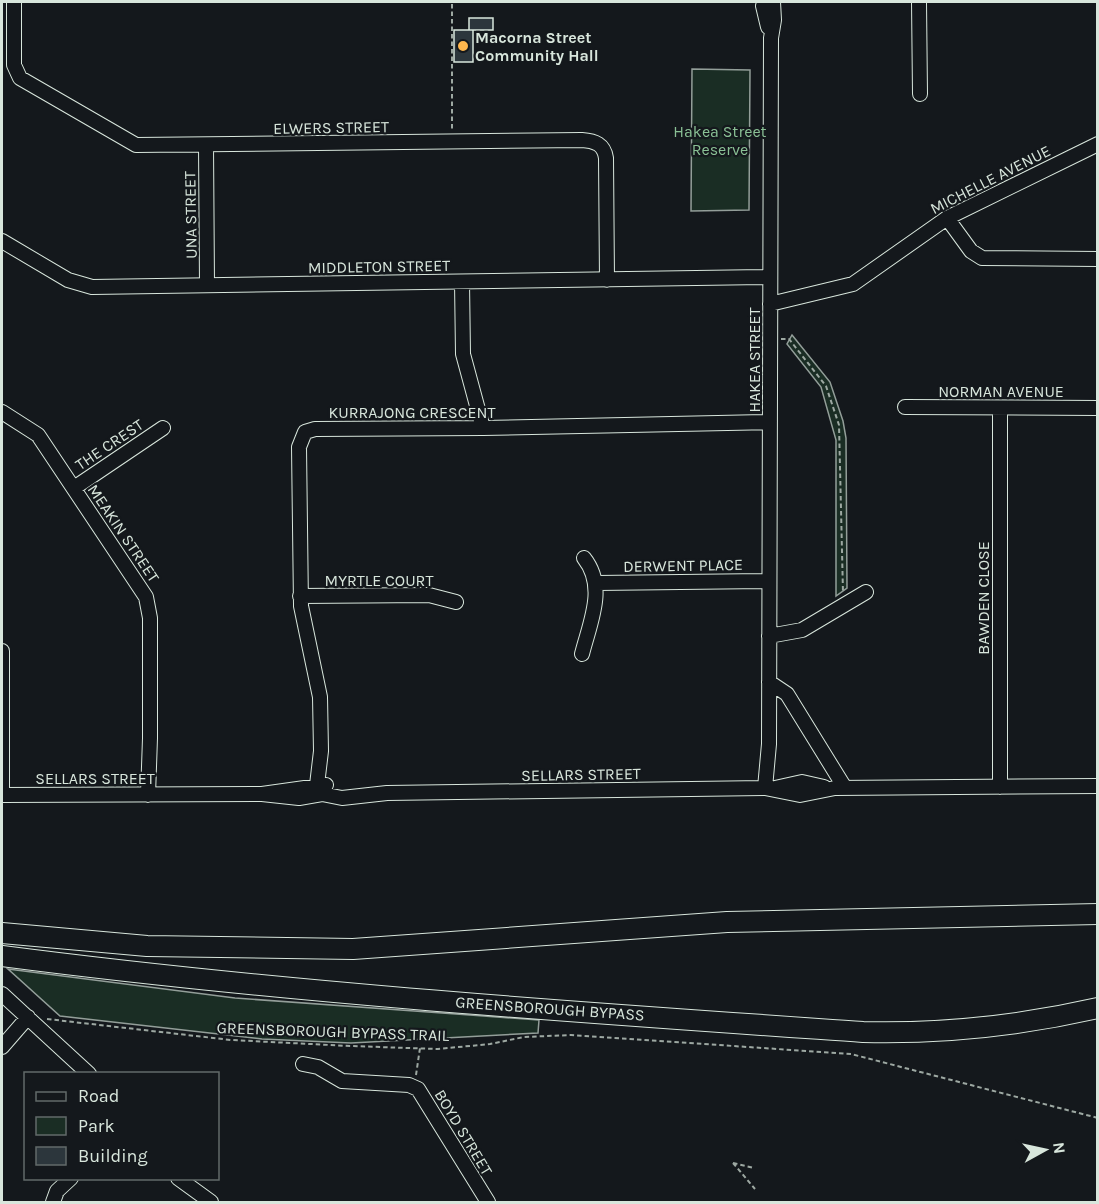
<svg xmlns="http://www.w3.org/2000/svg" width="1099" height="1204" font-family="Karla,sans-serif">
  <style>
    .green { fill: #1a2d24; stroke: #939e99; stroke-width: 1.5 }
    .building { fill: #2c363c; stroke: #d8e6dc; stroke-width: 1.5 }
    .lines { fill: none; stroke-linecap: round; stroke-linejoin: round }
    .minor-casing { stroke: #d8e6dc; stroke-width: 16 }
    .highway-casing { stroke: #d8e6dc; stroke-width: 22 }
    .path { stroke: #9da8a2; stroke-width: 2; stroke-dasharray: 4.5 3; stroke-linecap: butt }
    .minor { stroke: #14181c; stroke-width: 14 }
    .highway { stroke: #14181c; stroke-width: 20 }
    .poi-dot { fill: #ffb74d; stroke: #14181c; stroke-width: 2 }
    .labels { text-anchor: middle; stroke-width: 4.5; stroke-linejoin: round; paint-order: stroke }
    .poi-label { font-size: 16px; font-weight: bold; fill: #d8e6dc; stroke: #14181c; text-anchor: start }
    .street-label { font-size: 16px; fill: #d8e6dc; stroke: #14181c }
    .park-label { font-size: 16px; fill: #8ac095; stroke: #14181c }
  </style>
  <rect width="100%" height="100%" fill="#14181c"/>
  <!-- green -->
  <path class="green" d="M692,69L750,70L749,210L691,211Z
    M792,335L830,382L843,421L846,438L847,588L836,596V440L821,387L787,344Z
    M8,969L235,998L539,1020L538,1033L351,1043L262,1039L60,1016Z"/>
  <!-- building -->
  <path class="building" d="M469,18H493V30H469Z
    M454,30H473V62H454Z"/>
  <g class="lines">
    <defs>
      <path id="minor" d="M14,2V65L20,78L136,145L582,140C595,141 604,144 606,158L607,280
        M919,2L920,94
        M763,6L768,27
        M206,145L207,285
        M947,218L971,251L982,258L1098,259
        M2,241L68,280L92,287L770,277
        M462,282L463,354L483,428
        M770,304L853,284L947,218L1098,144
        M905,407L1098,408
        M2,412L38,435L146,597L150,618V738L148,795
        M74,488L163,428
        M597,583L769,581
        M300,596L429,595L456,602
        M769,636L802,630L866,592
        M2,651V795
        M582,654C590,622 607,587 584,558
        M769,682L787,694L845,788
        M1000,787V408
        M765,788L769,744L771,38L774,20L773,2
        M775,788L802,782L824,787
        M262,794L299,798L322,794L342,798L387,793L765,788L800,795L835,788L1098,786
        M322,794L317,785L321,751L320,697L301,606L299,447L305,432L315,429L483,428L770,422
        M2,795L262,794L326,785
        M2,994L89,1074
        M2,1047L28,1017
        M303,1064L318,1067L342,1081L409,1085L418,1089L488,1202
        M178,1178L211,1202
        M53,1202L57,1191L71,1178"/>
      <path id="highway" d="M2,933L147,946L353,949L727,922L1098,914
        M2,956C287,993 575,1012 863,1032C943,1034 1019,1026 1098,1008"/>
    </defs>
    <!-- minor casing -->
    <use href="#minor" class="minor-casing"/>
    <!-- highway casing -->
    <use href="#highway" class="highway-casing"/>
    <!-- path -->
    <path class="path" d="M452,4V131
      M781,339H789L826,386L839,425L843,593
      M47,1019L231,1040L350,1046L438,1049L490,1044L524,1037L571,1035L851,1054L1098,1118
      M416,1075L420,1048
      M733,1163L755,1189
      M733,1163L754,1168"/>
    <!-- minor -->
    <use href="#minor" class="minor"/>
    <!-- highway -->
    <use href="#highway" class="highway"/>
  </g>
  <!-- markers -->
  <circle class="poi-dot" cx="463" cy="46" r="6"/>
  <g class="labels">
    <!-- poi labels -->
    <g class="poi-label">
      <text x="475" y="43">Macorna Street<tspan x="475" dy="18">Community Hall</tspan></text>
    </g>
    <!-- street labels -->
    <g class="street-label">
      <text transform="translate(331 127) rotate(-1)" y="6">ELWERS STREET</text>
      <text transform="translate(990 179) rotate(-27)" y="6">MICHELLE AVENUE</text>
      <text transform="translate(190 215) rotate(-91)" y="6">UNA STREET</text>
      <text transform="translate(379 266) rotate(-1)" y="6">MIDDLETON STREET</text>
      <text transform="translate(754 360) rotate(-90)" y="6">HAKEA STREET</text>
      <text x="1001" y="397">NORMAN AVENUE</text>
      <text x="412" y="418">KURRAJONG CRESCENT</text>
      <text transform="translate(109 444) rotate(-34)" y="6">THE CREST</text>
      <text transform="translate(124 533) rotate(56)" y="6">MEAKIN STREET</text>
      <text transform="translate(683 565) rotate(-1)" y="6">DERWENT PLACE</text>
      <text x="379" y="586">MYRTLE COURT</text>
      <text transform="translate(983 598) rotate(-90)" y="6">BAWDEN CLOSE</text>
      <text transform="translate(581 774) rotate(-1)" y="6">SELLARS STREET</text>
      <text x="95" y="784">SELLARS STREET</text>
      <text transform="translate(550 1008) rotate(4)" y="6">GREENSBOROUGH BYPASS</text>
      <text transform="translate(333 1031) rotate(2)" y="6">GREENSBOROUGH BYPASS TRAIL</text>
      <text transform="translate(464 1132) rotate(59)" y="6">BOYD STREET</text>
    </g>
    <!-- park labels -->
    <g class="park-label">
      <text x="720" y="137">Hakea Street<tspan x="720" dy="18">Reserve</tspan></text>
    </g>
  </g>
  <!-- border -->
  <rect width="1099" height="1204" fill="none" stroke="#d8e6dc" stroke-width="6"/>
  <!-- legend -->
  <rect x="24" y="1072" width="195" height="108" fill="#14181c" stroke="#626a69" stroke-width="1.5"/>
  <rect x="36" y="1092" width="30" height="9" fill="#14181c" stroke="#626a69" stroke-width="1.5"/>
  <text x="78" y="1102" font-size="18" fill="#d8e6dc">Road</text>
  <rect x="36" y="1117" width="30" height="18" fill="#1a2d24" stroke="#626a69" stroke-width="1.5"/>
  <text x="78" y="1132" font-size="18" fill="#d8e6dc">Park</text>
  <rect x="36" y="1147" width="30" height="18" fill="#2c363c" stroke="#626a69" stroke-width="1.5"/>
  <text x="78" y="1162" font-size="18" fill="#d8e6dc">Building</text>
  <!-- north arrow -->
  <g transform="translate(1045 1150) rotate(82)" stroke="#14181c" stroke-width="4.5" paint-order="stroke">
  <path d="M0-4.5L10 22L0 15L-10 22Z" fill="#d8e6dc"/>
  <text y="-9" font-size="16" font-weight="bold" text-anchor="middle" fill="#d8e6dc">N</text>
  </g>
</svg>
